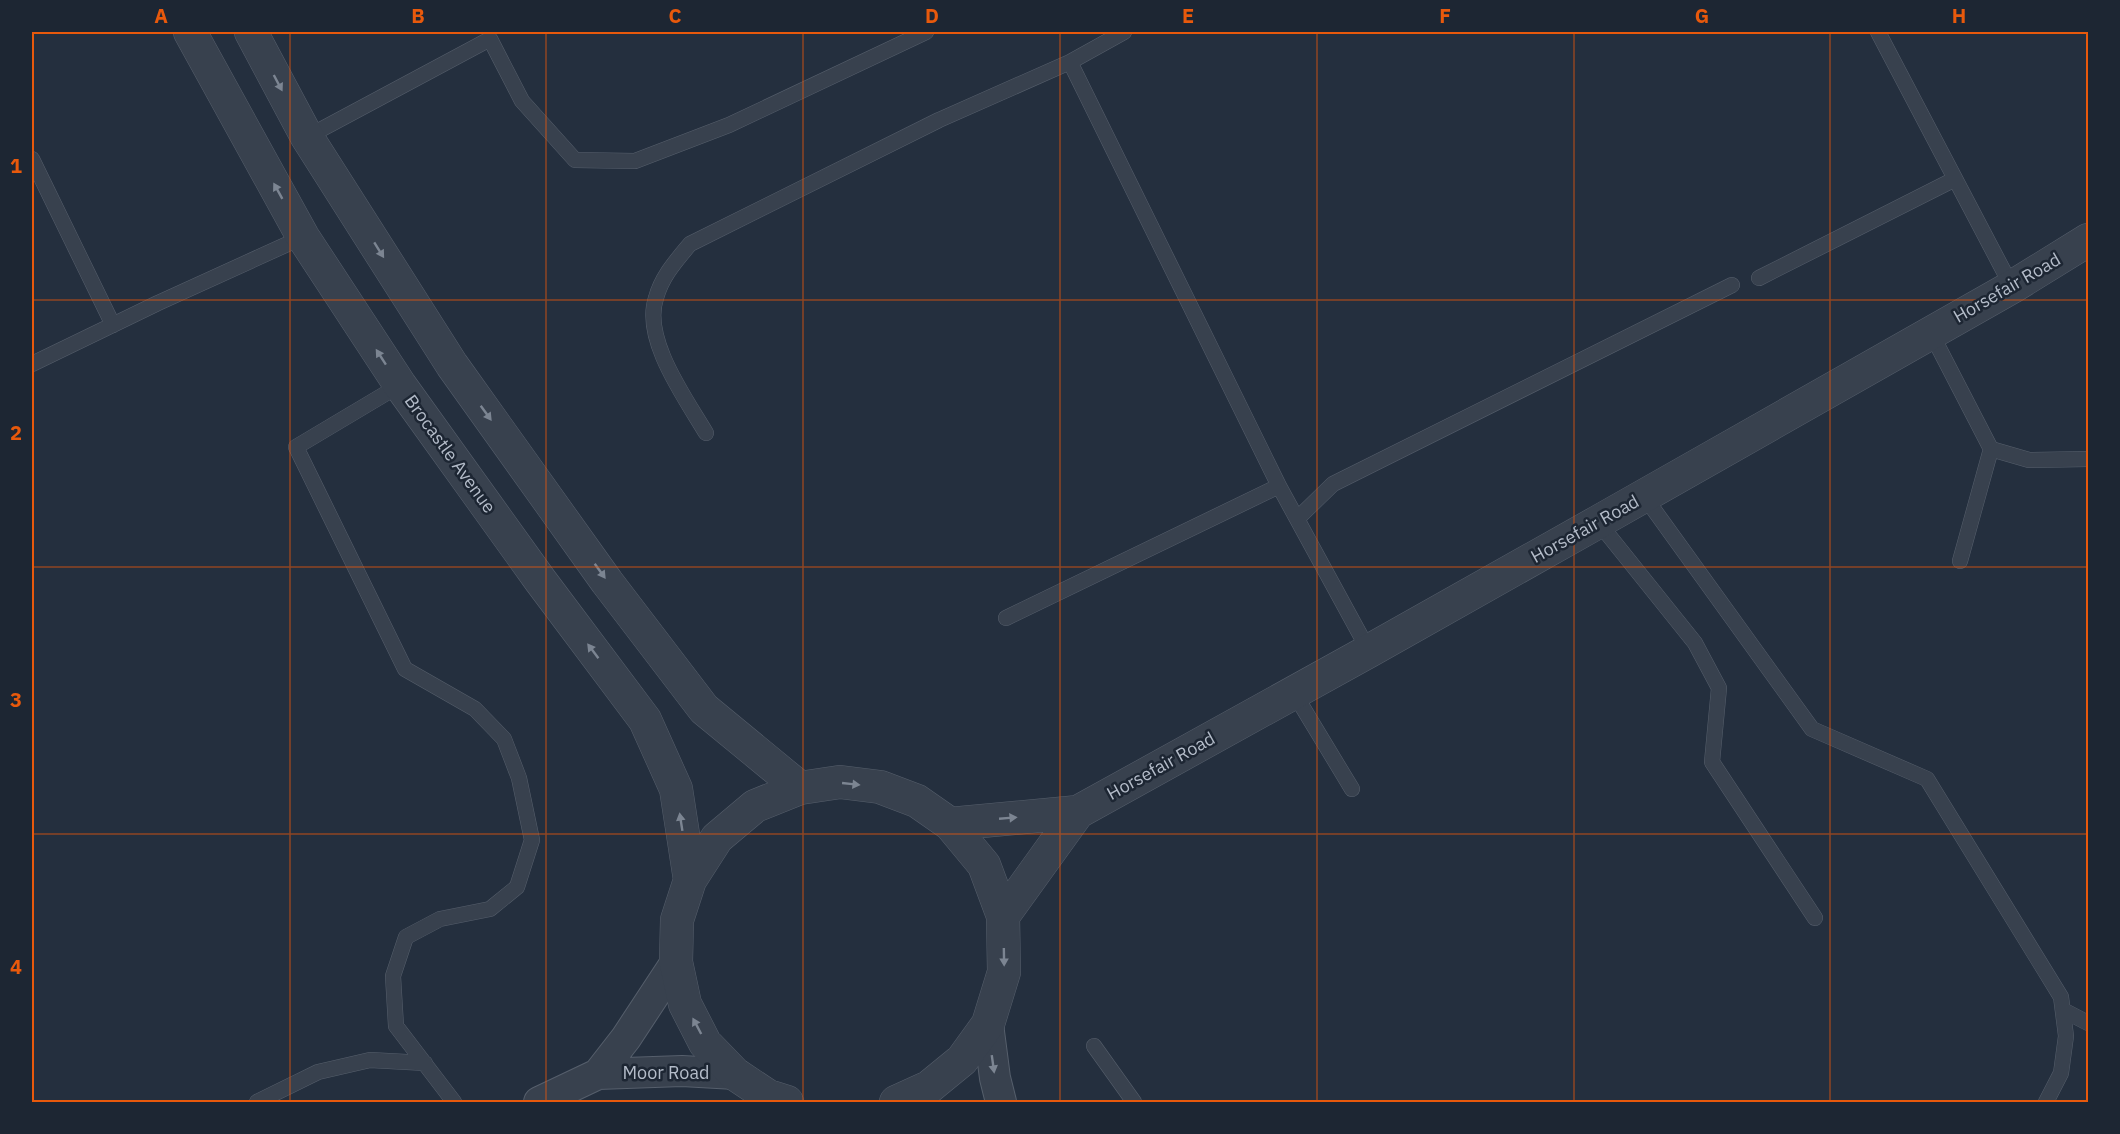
<svg xmlns="http://www.w3.org/2000/svg" width="2120" height="1134" font-family="'IBM Plex Sans',sans-serif">
  <style>
    .lines { fill: none; stroke-linecap: round; stroke-linejoin: round }
    .service-casing { stroke: #565f6c; stroke-width: 16 }
    .minor-casing { stroke: #565f6c; stroke-width: 32 }
    .tertiary-casing { stroke: #565f6c; stroke-width: 34 }
    .service { stroke: #38414e; stroke-width: 15 }
    .minor { stroke: #38414e; stroke-width: 30 }
    .tertiary { stroke: #38414e; stroke-width: 33 }
    .oneway { fill: #7c8592 }
    .grid { fill: none; stroke: #e8590c; stroke-width: 1.5; stroke-opacity: 0.55 }
    .labels { text-anchor: middle; stroke-width: 5; stroke-linejoin: round; paint-order: stroke }
    .street-label { font-size: 18px; fill: #b4bcc9; stroke: #1d2633 }
    .neatline { fill: none; stroke: #e8590c; stroke-width: 2 }
    .grid-label { font-size: 20px; text-anchor: middle; font-weight: bold; fill: #e8590c }
  </style>
  <rect width="100%" height="100%" fill="#242f3e"/>
  <g class="lines">
    <defs>
      <path id="service" d="M1878,32L2012,287
        M1070,62L1279,486L1369,651
        M307,137L490,39L522,101L575,160L635,161L729,125L926,32
        M32,159L113,325
        M1759,278L1955,179
        M1931,333L1991,449L1960,561
        M32,364L158,303L303,237
        M400,385L296,447L405,669L475,709L504,739L519,778L532,840L517,887L490,909L440,919L406,937L393,976L396,1026L454,1102
        M706,433C686,399 642,339 656,298C662,276 676,261 690,244L939,120L1070,62L1124,32
        M1991,449L2029,460L2088,459
        M1644,496L1812,729L1927,779L2061,997L2066,1036L2061,1073L2046,1102
        M1297,519L1333,484L1732,285
        M1598,522L1695,643L1719,688L1712,762L1815,918
        M1006,618L1279,486
        M1294,693L1352,789
        M2063,1010L2088,1023
        M1094,1046L1134,1102
        M257,1102L318,1072L370,1060L425,1063"/>
      <path id="minor" d="M988,1024L995,1078L1001,1102
        M598,1074L626,1038L676,962
        M539,1102L598,1074L682,1071L735,1074"/>
      <path id="tertiary" d="M190,32L303,237L400,385L540,580L645,720L676,789L690,880
        M251,32L307,137L452,365L607,582L704,709L800,788
        M950,824L1078,812L1369,651L1598,522L2012,287L2088,240
        M1003,916L1078,812
        M787,1102L768,1096L735,1074L705,1043L685,1004L676,962L677,920L690,880L717,838L755,806L800,788L840,782L880,787L917,801L950,824L984,865L1003,916L1004,972L988,1024L962,1060L929,1087L896,1102"/>
    </defs>
    <!-- service casing -->
    <use href="#service" class="service-casing"/>
    <!-- minor casing -->
    <use href="#minor" class="minor-casing"/>
    <!-- tertiary casing -->
    <use href="#tertiary" class="tertiary-casing"/>
    <!-- service -->
    <use href="#service" class="service"/>
    <!-- minor -->
    <use href="#minor" class="minor"/>
    <!-- tertiary -->
    <use href="#tertiary" class="tertiary"/>
  </g>
  <!-- one-way arrows -->
  <defs><path id="oneway-solid" d="M-6-.8H1V-3.2L6.5 0L1 3.2V.8H-6Z" transform="scale(1.5)"/></defs>
  <g class="oneway">
    <use href="#oneway-solid" transform="translate(278 83) rotate(62)"/>
    <use href="#oneway-solid" transform="translate(278 191) rotate(-119)"/>
    <use href="#oneway-solid" transform="translate(379 250) rotate(58)"/>
    <use href="#oneway-solid" transform="translate(381 357) rotate(-123)"/>
    <use href="#oneway-solid" transform="translate(486 413) rotate(54)"/>
    <use href="#oneway-solid" transform="translate(600 571) rotate(54)"/>
    <use href="#oneway-solid" transform="translate(593 651) rotate(-127)"/>
    <use href="#oneway-solid" transform="translate(851 784) rotate(6)"/>
    <use href="#oneway-solid" transform="translate(1008 818) rotate(-5)"/>
    <use href="#oneway-solid" transform="translate(681 822) rotate(-99)"/>
    <use href="#oneway-solid" transform="translate(1004 957) rotate(89)"/>
    <use href="#oneway-solid" transform="translate(697 1026) rotate(-118)"/>
    <use href="#oneway-solid" transform="translate(993 1064) rotate(82)"/>
  </g>
  <!-- grid -->
  <path class="grid" d="M290,32V1102M546,32V1102M803,32V1102M1060,32V1102M1317,32V1102M1574,32V1102M1830,32V1102M32,300H2088M32,567H2088M32,834H2088"/>
  <g class="labels">
    <!-- street labels -->
    <g class="street-label">
      <text transform="translate(2007 288) rotate(-30)" y="6">Horsefair Road</text>
      <text transform="translate(450 454) rotate(54)" y="6">Brocastle Avenue</text>
      <text transform="translate(1585 529) rotate(-29)" y="6">Horsefair Road</text>
      <text transform="translate(1161 766) rotate(-29)" y="6">Horsefair Road</text>
      <text x="666" y="1079">Moor Road</text>
    </g>
  </g>
  <!-- border -->
  <rect width="2120" height="1134" fill="none" stroke="#1d2633" stroke-width="66"/>
  <rect x="33" y="33" width="2054" height="1068" class="neatline"/>
  <g class="grid-label">
    <text x="161" y="23">A</text>
    <text x="418" y="23">B</text>
    <text x="675" y="23">C</text>
    <text x="932" y="23">D</text>
    <text x="1188" y="23">E</text>
    <text x="1445" y="23">F</text>
    <text x="1702" y="23">G</text>
    <text x="1959" y="23">H</text>
    <text x="16" y="173">1</text>
    <text x="16" y="440">2</text>
    <text x="16" y="707">3</text>
    <text x="16" y="974">4</text>
  </g>
</svg>
